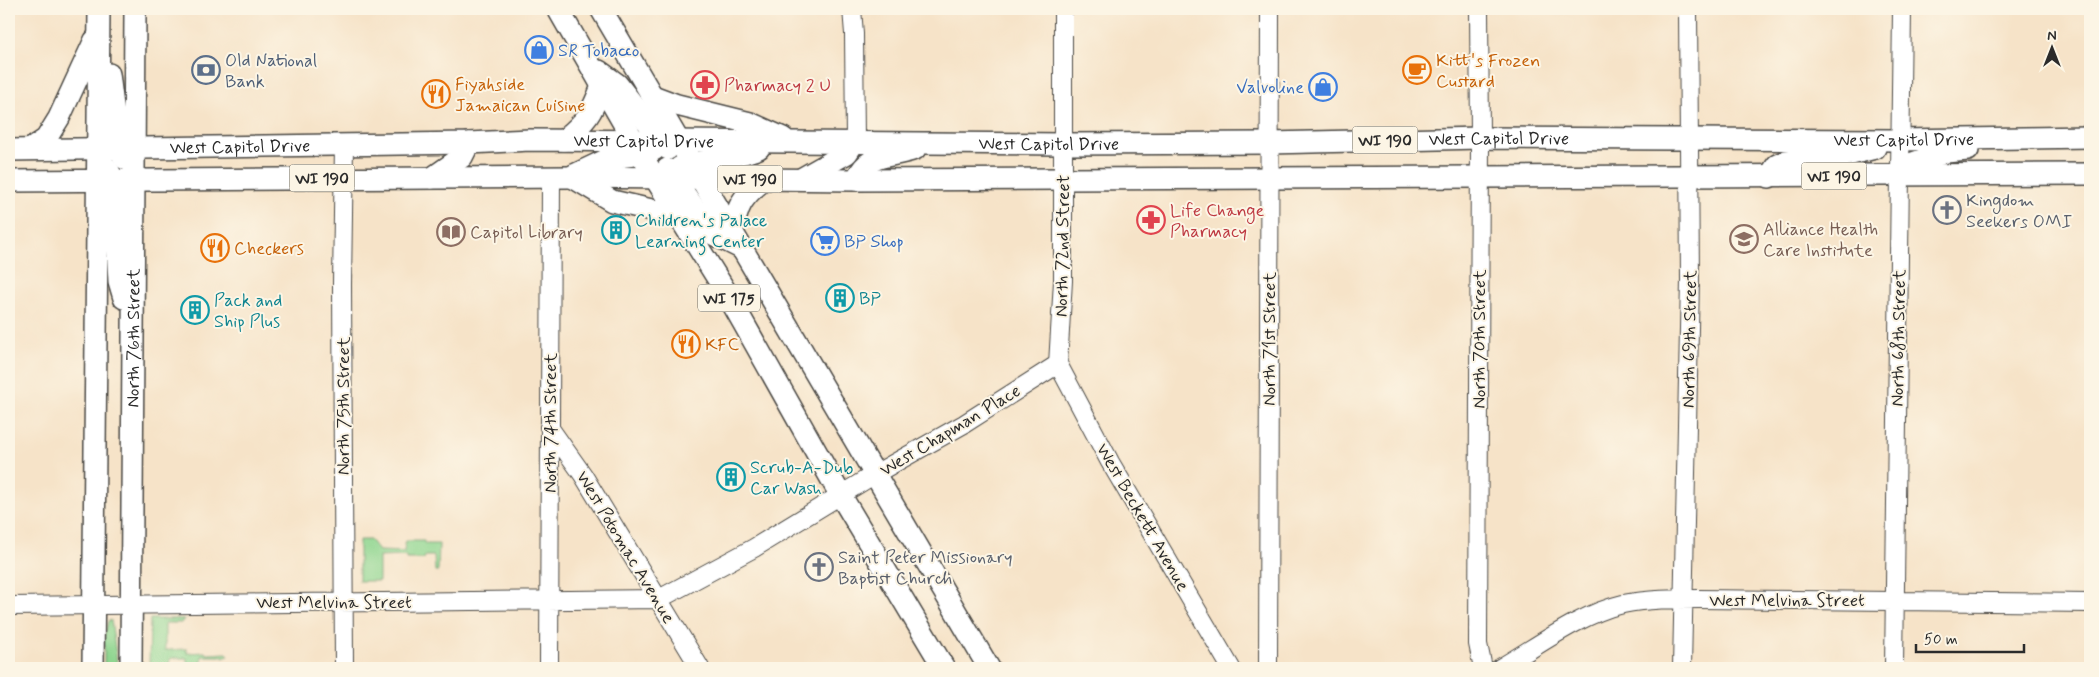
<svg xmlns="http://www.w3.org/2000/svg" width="2099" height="677" font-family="Mynerve,sans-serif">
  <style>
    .green { fill: #8fd690; stroke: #5d805e }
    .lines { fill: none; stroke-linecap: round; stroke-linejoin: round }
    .minor-casing { stroke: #494743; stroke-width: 20 }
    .major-casing { stroke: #494743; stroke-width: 24 }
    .minor { stroke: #fff; stroke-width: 18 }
    .major { stroke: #fff; stroke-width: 21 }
    .labels { text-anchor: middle; stroke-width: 4; stroke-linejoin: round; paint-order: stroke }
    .shield { fill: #fcf5e5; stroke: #6a6863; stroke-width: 1 }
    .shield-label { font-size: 16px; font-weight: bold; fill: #2b2b2b }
    .shop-label { font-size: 18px; fill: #366cbe; stroke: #fcf5e5; text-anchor: start }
    .service-label { font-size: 18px; fill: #4e5e75; stroke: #fcf5e5; text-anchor: start }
    .food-label { font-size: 18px; fill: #c56008; stroke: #fcf5e5; text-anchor: start }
    .health-label { font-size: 18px; fill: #be3a42; stroke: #fcf5e5; text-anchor: start }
    .street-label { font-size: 18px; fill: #2b2b2b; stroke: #fcf5e5 }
    .worship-label { font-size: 18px; fill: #5b616d; stroke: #fcf5e5; text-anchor: start }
    .culture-label { font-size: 18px; fill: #0d838f; stroke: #fcf5e5; text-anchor: start }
    .education-label { font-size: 18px; fill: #785e54; stroke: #fcf5e5; text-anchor: start }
  </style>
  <rect width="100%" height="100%" fill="#fcf5e5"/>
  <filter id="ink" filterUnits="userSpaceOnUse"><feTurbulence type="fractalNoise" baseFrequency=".02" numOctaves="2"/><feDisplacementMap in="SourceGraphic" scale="10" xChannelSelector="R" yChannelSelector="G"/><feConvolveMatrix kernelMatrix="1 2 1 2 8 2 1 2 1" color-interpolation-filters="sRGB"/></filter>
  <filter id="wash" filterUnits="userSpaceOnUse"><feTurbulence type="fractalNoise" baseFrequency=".0096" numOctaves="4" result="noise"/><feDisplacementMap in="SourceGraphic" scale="20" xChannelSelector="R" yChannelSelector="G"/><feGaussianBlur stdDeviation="1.12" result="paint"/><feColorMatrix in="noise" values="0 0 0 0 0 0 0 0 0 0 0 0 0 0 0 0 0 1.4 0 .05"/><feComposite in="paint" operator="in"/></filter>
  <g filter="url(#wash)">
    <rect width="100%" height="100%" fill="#f6e3c8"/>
    <!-- green -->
    <path class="green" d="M359,540H370L379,551L404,552L405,541H424L425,544H439L438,571H435L434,556H425L424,559H406V556L379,557V581H359Z
      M150,619H184L181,623H165V650L187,649V653L205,652L207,654L227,653L229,656L223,658V656H202V668H187V658H170V665L168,666V668H149Z
      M111,620L118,668H104V636L108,621Z"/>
  </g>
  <g filter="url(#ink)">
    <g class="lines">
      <defs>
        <path id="minor" d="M852,9L854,34L855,141
          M1479,9L1480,138L1478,644L1483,668
          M344,144L342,284L344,668
          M1058,364L1063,281V9
          M1058,364L1110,462L1231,668
          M549,427L583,475L700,668
          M9,606L659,599L754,548L875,474L964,424L1058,364
          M549,668L551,177
          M1268,668L1270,9
          M1500,668C1538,646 1580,614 1623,604C1648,599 1674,599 1699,599L2090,603
          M1682,668L1690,280L1688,9
          M1894,668L1902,9"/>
        <g id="major">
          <path d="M558,9L655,178L726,292L841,496L944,668"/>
          <path d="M601,9L989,668"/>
          <path d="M599,71L617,84L668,149"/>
          <path d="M109,74L118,147L125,159"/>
          <path d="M653,96L677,105L750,123L783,138"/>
          <path d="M564,140C587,120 591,115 602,86"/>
          <path d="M31,149L46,139L59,118L95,40"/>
          <path id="s1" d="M9,150L469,143L530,140L1063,144L1270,143L1480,138L1900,140L2090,137"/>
          <path d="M680,167C706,159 734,159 759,148"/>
          <path d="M107,168L114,180L119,281L124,298"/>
          <path d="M667,169L713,234L741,248"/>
          <path d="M574,175L610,158L642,154L654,150"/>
          <path d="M1900,175L1913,163L1946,152L1968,150"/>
          <path d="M1769,177L1777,165L1786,161L1851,154L1875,148"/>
          <path d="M432,178L462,157L469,143"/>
          <path d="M574,178L612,201L678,216"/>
          <path d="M801,179L847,153L855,141"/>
          <path d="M856,180C869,151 888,159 915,149"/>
          <path d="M9,181L571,177L856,180L2090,174"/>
          <path d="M732,233C738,205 741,197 765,179"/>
          <path d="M93,668L99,9"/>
          <path id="s2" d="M131,668L135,9"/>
        </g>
      </defs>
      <!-- minor casing -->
      <use href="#minor" class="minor-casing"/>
      <!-- major casing -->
      <use href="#major" class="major-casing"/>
      <!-- minor -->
      <use href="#minor" class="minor"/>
      <!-- major -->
      <use href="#major" class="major"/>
    </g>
  </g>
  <!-- icons -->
  <defs>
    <symbol id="shop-ring" viewBox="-11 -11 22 22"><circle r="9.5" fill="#fcf5e5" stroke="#3f7fe0" stroke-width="1.5"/><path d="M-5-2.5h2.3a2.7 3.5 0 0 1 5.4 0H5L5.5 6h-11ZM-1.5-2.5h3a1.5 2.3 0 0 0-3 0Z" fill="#3f7fe0"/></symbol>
    <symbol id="bank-ring" viewBox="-11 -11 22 22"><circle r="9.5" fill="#fcf5e5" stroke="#5c6f8a" stroke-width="1.5"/><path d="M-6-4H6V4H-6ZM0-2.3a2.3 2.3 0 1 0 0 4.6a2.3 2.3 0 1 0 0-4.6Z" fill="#5c6f8a"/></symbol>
    <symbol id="cafe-ring" viewBox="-11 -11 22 22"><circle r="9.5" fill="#fcf5e5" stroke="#e8710a" stroke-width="1.5"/><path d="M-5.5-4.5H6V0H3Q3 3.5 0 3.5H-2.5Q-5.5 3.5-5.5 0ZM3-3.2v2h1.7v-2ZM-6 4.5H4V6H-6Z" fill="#e8710a"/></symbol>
    <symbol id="pharmacy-ring" viewBox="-11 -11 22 22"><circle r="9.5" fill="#fcf5e5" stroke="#e0444e" stroke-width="1.5"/><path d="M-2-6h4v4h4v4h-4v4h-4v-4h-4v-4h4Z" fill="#e0444e"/></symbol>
    <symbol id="restaurant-ring" viewBox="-11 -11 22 22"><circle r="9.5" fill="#fcf5e5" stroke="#e8710a" stroke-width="1.5"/><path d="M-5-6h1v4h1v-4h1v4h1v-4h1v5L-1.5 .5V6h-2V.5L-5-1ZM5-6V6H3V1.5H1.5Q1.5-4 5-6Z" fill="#e8710a"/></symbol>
    <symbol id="church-ring" viewBox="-11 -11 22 22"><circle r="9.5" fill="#fcf5e5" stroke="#6b7280" stroke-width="1.5"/><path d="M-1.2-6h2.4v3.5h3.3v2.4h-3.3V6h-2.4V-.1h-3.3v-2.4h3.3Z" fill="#6b7280"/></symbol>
    <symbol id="building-ring" viewBox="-11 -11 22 22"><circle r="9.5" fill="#fcf5e5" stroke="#0f9aa8" stroke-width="1.5"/><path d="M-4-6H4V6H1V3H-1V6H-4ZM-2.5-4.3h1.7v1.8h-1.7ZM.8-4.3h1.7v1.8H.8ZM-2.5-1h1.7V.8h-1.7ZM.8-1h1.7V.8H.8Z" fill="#0f9aa8"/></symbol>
    <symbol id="library-ring" viewBox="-11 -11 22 22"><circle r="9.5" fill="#fcf5e5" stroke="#8d6e63" stroke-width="1.5"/><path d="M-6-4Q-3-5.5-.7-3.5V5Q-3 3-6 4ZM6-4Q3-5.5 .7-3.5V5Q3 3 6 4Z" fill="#8d6e63"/></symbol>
    <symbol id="university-ring" viewBox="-11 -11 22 22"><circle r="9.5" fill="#fcf5e5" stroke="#8d6e63" stroke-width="1.5"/><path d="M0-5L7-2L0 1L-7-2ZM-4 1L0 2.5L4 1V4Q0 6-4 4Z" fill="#8d6e63"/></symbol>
    <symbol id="supermarket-ring" viewBox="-11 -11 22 22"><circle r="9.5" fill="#fcf5e5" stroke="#3f7fe0" stroke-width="1.5"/><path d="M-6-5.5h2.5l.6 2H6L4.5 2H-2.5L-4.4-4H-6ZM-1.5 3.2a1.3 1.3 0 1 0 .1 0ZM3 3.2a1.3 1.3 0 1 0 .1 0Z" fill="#3f7fe0"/></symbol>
  </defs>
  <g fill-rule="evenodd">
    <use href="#shop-ring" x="523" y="34" width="32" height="32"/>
    <use href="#bank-ring" x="190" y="54" width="32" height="32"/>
    <use href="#cafe-ring" x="1401" y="54" width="32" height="32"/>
    <use href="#pharmacy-ring" x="689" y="69" width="32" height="32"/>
    <use href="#shop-ring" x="1307" y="71" width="32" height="32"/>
    <use href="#restaurant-ring" x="420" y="78" width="32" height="32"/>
    <use href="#church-ring" x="1931" y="194" width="32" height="32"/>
    <use href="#pharmacy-ring" x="1135" y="204" width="32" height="32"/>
    <use href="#building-ring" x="600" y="214" width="32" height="32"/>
    <use href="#library-ring" x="435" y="216" width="32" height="32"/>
    <use href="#university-ring" x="1728" y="223" width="32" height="32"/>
    <use href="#supermarket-ring" x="809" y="225" width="32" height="32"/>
    <use href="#restaurant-ring" x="199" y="232" width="32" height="32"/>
    <use href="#building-ring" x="824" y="282" width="32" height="32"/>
    <use href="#building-ring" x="179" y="294" width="32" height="32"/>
    <use href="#restaurant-ring" x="670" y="328" width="32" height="32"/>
    <use href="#building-ring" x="715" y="461" width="32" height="32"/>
    <use href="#church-ring" x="803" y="551" width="32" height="32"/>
  </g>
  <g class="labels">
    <!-- shield labels -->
    <g class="shield">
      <rect x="1352.5" y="126.5" width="65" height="27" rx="4"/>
      <rect x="1801.5" y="162.5" width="65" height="27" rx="4"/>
      <rect x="289.5" y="164.5" width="65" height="27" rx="4"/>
      <rect x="717.5" y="165.5" width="65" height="27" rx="4"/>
      <rect x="698" y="284.5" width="62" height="27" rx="4"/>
    </g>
    <g class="shield-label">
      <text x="1385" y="146">WI 190</text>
      <text x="1834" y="182">WI 190</text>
      <text x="322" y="184">WI 190</text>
      <text x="750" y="185">WI 190</text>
      <text x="729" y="304">WI 175</text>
    </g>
    <!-- shop labels -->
    <g class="shop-label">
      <text x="558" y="56">SR Tobacco</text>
      <text x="1304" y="93" text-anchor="end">Valvoline</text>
      <text x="844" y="247">BP Shop</text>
    </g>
    <!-- service labels -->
    <g class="service-label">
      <text x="225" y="66">Old National<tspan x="225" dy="21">Bank</tspan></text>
    </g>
    <!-- food labels -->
    <g class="food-label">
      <text x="1436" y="66">Kitt's Frozen<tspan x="1436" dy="21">Custard</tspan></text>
      <text x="455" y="90">Fiyahside<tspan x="455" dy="21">Jamaican Cuisine</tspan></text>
      <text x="234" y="254">Checkers</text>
      <text x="705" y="350">KFC</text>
    </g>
    <!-- health labels -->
    <g class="health-label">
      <text x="724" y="91">Pharmacy 2 U</text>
      <text x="1170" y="216">Life Change<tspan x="1170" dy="21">Pharmacy</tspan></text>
    </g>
    <!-- street labels -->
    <g class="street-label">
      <text dy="6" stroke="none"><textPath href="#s1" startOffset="1490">West Capitol Drive</textPath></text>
      <text dy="6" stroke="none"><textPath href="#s1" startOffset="1895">West Capitol Drive</textPath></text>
      <text dy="6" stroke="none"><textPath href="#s1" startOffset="635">West Capitol Drive</textPath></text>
      <text dy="6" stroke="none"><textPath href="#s1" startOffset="1040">West Capitol Drive</textPath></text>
      <text dy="6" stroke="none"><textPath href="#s1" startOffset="231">West Capitol Drive</textPath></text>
      <text transform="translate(1062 246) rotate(-89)" y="6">North 72nd Street</text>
      <text dy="6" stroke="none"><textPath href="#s2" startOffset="330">North 76th Street</textPath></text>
      <text transform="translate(1898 338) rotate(-89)" y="6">North 68th Street</text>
      <text transform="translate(1269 339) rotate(-90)" y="6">North 71st Street</text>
      <text transform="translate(1479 339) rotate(-90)" y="6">North 70th Street</text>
      <text transform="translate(1689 339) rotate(-89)" y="6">North 69th Street</text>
      <text transform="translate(343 406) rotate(-90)" y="6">North 75th Street</text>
      <text transform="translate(550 423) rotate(-90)" y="6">North 74th Street</text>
      <text transform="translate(950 430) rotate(-31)" y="6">West Chapman Place</text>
      <text transform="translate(1143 517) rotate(60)" y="6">West Beckett Avenue</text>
      <text transform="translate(626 547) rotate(59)" y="6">West Potomac Avenue</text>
      <text x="1787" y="606">West Melvina Street</text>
      <text x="334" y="608">West Melvina Street</text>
    </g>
    <!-- worship labels -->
    <g class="worship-label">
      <text x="1966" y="206">Kingdom<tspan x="1966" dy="21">Seekers OMI</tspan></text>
      <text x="838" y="563">Saint Peter Missionary<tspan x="838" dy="21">Baptist Church</tspan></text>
    </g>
    <!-- culture labels -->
    <g class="culture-label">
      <text x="635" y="226">Children's Palace<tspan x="635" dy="21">Learning Center</tspan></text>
      <text x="859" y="304">BP</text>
      <text x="214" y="306">Pack and<tspan x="214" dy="21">Ship Plus</tspan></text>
      <text x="750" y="473">Scrub-A-Dub<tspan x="750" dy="21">Car Wash</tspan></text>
    </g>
    <!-- education labels -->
    <g class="education-label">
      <text x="1763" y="235">Alliance Health<tspan x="1763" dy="21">Care Institute</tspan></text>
      <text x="470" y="238">Capitol Library</text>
    </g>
  </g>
  <!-- margin -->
  <rect width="2099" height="677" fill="none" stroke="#fcf5e5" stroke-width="30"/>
  <!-- north arrow -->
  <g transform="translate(2052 48)" stroke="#fcf5e5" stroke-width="4" paint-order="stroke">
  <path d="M0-4L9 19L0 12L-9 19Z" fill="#2b2b2b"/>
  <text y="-8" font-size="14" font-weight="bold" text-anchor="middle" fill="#2b2b2b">N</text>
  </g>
  <!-- scale -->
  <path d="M1916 644v8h108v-8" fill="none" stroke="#2b2b2b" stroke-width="2.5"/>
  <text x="1924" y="644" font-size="15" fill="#2b2b2b" stroke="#fcf5e5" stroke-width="4" paint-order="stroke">50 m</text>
</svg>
